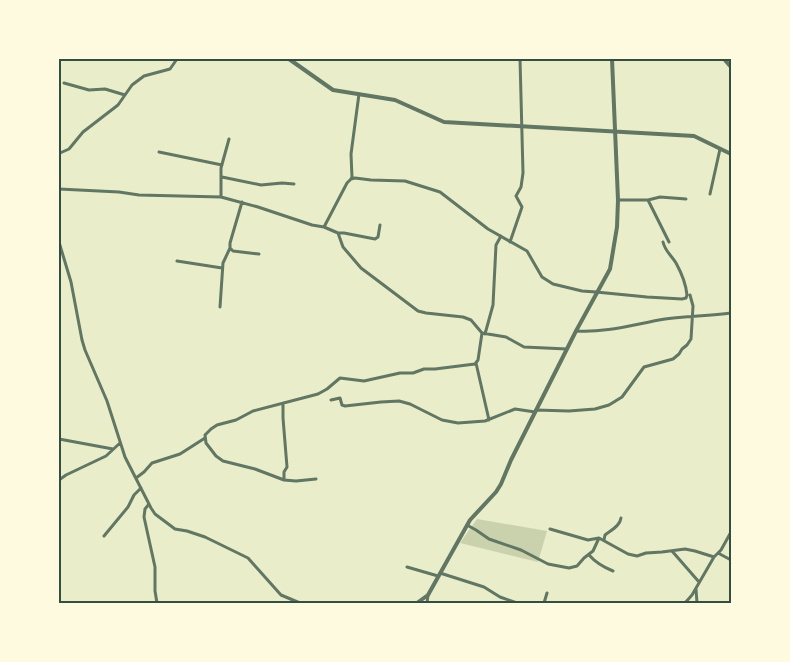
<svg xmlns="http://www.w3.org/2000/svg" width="790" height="662" font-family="'PT Sans',sans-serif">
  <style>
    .green { fill: #cad2ad }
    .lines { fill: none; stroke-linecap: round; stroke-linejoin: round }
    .minor { stroke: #617663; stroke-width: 3 }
    .tertiary { stroke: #617663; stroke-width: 4 }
    .neatline { fill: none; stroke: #344e41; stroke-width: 2 }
  </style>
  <rect width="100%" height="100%" fill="#e9edc9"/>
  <!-- green -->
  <path class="green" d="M477,519L547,531L538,562L460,543Z"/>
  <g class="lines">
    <!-- minor -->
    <path class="minor" d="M64,83L89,90L105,89L125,95
      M159,152L222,165
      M59,155L60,153L69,149L83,132L118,105L132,85L144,76L170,69L177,59
      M222,177L261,185L282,183L294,184
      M351,179L352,177L351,154L359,94
      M59,189L119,192L139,195L221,197L258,207L312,225L324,227L347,183L351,179L355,178L371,180L405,181L440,192L488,229L527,251L542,277L553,284L582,291L596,292L647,297L682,299L686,298L687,295C686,285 681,272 676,263C671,255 665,251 663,242
      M710,194L720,149
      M221,197V168L229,139
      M618,200H648L660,197L686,199
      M648,200L669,242
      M242,202L230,243V248L233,251L259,254
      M324,227L338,233L343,247L361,268L418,311L426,313L463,317L471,320L482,333L506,337L524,347L567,349
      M338,233H344L375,239L378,237L380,225
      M59,242L71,282L82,340L85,350L107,401L125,457L151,508L155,514L175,529L187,531L205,537L248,558L281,595L300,603
      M510,242L522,207L516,196L521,187L523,173L520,59
      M177,261L222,268
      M220,307L223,263L230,248
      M576,331C606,333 635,324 665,319C687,316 709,316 731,313
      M485,334L493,305L496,245L501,236
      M476,363L489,420
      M331,400L340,398L342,405L345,406L381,402L399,401L410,404L442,420L458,423L485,421L515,409L535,412
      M283,403V418L287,467L284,472V480
      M536,410L569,411L595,409L609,405L622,397L644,367L673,359L679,354L682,349L687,345L691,339L693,306L690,295
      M59,439L113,449
      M136,478L144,472L152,463L180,454L205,438
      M316,479L296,481L284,480L255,469L223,461L216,456L206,443L205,435L211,429L217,425L236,420L253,411L318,394L327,389L340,378L364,381L400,373H413L424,369H435L475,364L478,360L482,333
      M59,480L66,475L106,456L120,443
      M149,504L145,509L144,517L155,567V591L157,603
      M467,525L476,530L489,539L521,550L548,564L569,568L577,566L584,558L593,551L599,538
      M550,529L588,540L599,538L628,554L637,556L646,553L662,552L685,549L695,551L714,557L721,550L731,532
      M104,536L128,507L134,495L141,488
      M604,540L605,535C611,530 620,526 621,518
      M672,551L699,582
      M718,553L731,560
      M589,555C596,563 603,567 613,571
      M407,567L438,576
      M440,573L484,587L500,597L517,603
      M696,589L697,603
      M427,603L428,595
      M544,603L547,593
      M685,603L692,595L714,557"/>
    <!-- tertiary -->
    <path class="tertiary" d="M289,59L333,90L395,100L444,122L694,136L731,154
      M724,59L731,67
      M417,603L428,595L470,520L496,492L501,484L511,460L576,331L610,269L617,227L618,200L612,59"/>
  </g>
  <!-- border -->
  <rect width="790" height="662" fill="none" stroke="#fefae0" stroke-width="120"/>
  <rect x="60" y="60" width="670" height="542" class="neatline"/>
</svg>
